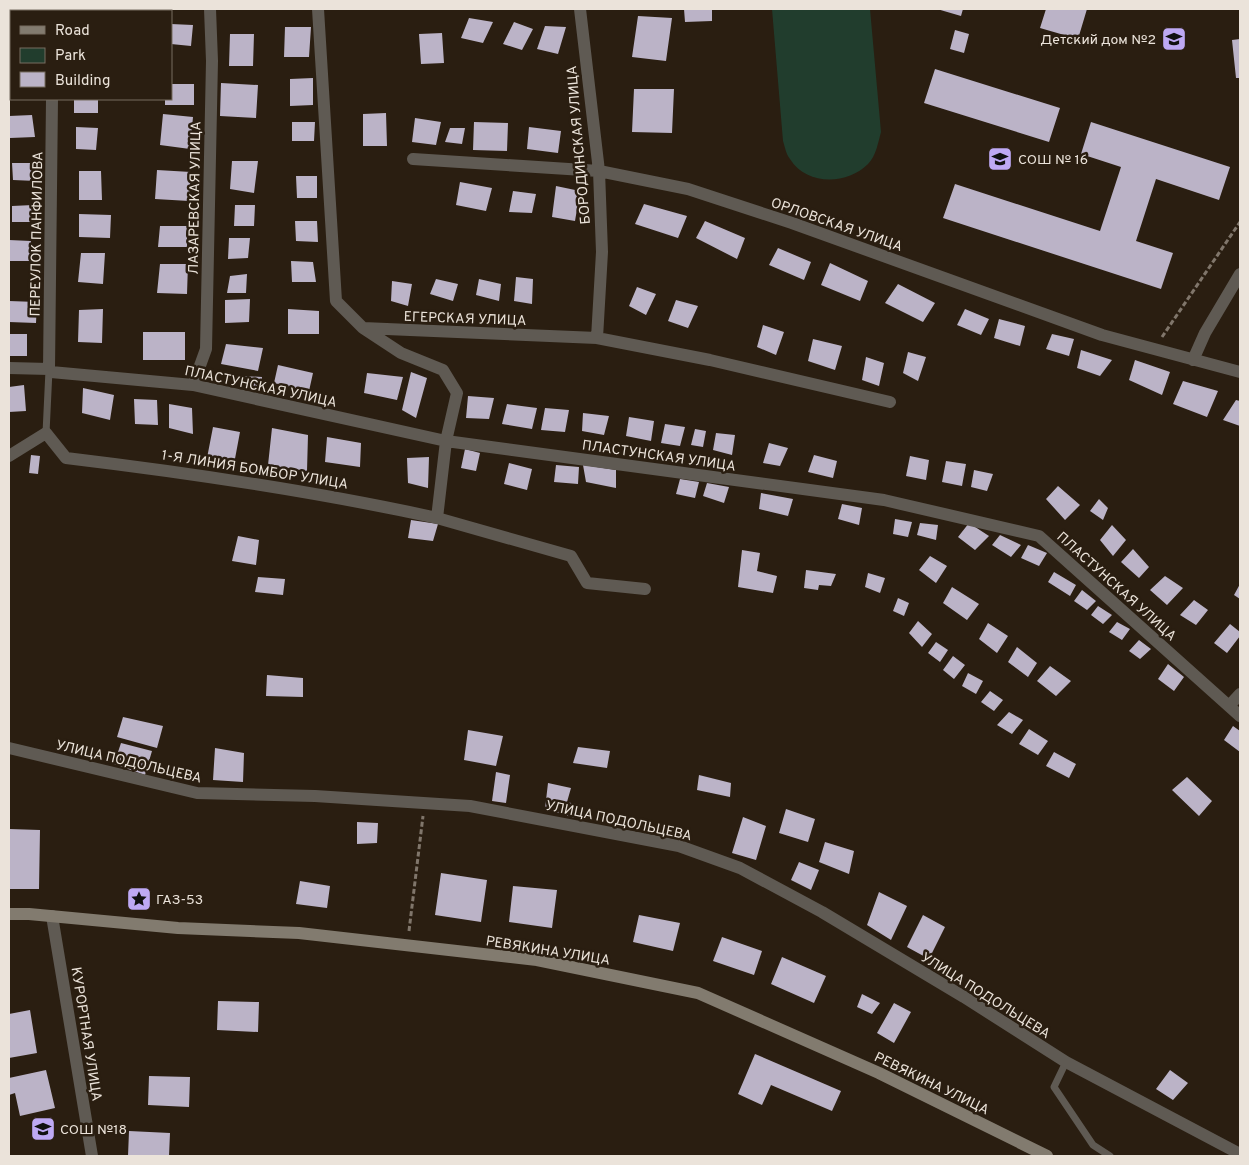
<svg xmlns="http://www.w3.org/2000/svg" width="1249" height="1165" font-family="Overpass,sans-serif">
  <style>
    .green { fill: #213d2d }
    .building { fill: #bbb3c7 }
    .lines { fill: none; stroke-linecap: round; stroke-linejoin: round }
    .path { stroke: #80766b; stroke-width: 3; stroke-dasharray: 5 2.5; stroke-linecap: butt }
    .lane { stroke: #5f5a53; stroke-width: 7 }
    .street { stroke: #5f5a53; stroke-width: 12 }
    .secondary { stroke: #827b6f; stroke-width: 12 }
    .labels { text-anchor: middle; stroke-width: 5; stroke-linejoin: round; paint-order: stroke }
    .poi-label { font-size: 14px; fill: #ebe3da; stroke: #2a1e11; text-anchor: start }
    .street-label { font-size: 14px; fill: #ebe3da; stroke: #2a1e11 }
  </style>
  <rect width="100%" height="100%" fill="#2a1e11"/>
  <!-- green -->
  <path class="green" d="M772,9H870L881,132C878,143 876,156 868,164C847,185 807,186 790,159C786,154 785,147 783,141Z"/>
  <!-- building -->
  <path class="building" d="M684,9H712V21L685,22Z
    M937,9H963L961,16Z
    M1046,9H1087L1078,39L1040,28Z
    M638,16L672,18L666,61L632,57Z
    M469,18L493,22L483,43L461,38Z
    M514,22L533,29L522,50L503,44Z
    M171,24L193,25L191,46L171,44Z
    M545,26L566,27L558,54L537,49Z
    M285,27H311L309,57H284Z
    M955,30L969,34L964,53L950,49Z
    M442,33L444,63L421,64L419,34Z
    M230,34H254L253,66H229Z
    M1240,39V78H1236L1232,40Z
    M935,69L1060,108L1049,142L924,103Z
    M313,78V105L290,106V79Z
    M221,83L258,85L256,118L220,116Z
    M171,84H194V105H165V99H171Z
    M634,89H674L672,133L632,132Z
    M74,99H98V113H74Z
    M386,113L387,146H363V114Z
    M163,114L193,117L190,149L160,145Z
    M32,115L35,137L10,138L9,116Z
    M415,118L441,122L436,145L412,142Z
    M292,122H315L314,141H292Z
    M474,122L508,123L507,151L473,150Z
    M1091,122L1230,167L1219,200L1156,179L1136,241L1173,253L1161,289L943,218L955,184L1100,231L1121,167L1081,154Z
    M76,127L98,128L96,150L76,149Z
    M529,127L561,131L558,153L527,149Z
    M450,128H465L462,144L445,142Z
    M232,161H258L254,193L230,189Z
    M12,163H36V181L13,180Z
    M157,170L191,172L189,201L155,199Z
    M79,171H101L102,200H79Z
    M296,176H317V198H297Z
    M460,182L492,188L486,211L456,205Z
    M556,186L580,191L575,221L552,217Z
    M513,191L536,194L532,213L509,212Z
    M644,204L687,216L678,238L635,224Z
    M33,205L32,222H12V206Z
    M235,205H255L254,226H234Z
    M79,214L111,215L110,238L79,237Z
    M295,221H317L318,242L296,241Z
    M705,221L745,238L737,259L696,238Z
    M160,226H187V247H158Z
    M229,238H250L248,258L228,259Z
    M9,240L31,241L30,261H9Z
    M778,248L811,262L804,280L769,265Z
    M81,253H105L103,284L78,282Z
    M291,261L313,262L316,282H292Z
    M830,263L868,281L860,301L821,285Z
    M160,264H188L187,294L157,293Z
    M247,274L246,293H227L230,276Z
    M516,277L533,279L532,304L514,301Z
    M436,279L458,284L453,301L430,294Z
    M479,279L501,284L499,301L476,295Z
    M392,281L412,284L408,306L391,301Z
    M898,284L935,303L923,322L885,303Z
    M637,287L656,294L646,315L629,306Z
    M250,299L249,322L225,323V300Z
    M676,300L698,306L688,328L668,321Z
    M9,301L37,302L36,323L9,322Z
    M103,309L102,343L78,342L79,310Z
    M288,309L319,311V334H288Z
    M965,309L989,319L981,335L957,325Z
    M999,319L1025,326L1020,346L994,338Z
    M763,325L784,332L776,355L757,347Z
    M143,332H185V360H143Z
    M9,334H27V356H9Z
    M1052,334L1074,339L1069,356L1046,349Z
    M813,339L842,346L835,370L808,361Z
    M226,344L263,348L258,371L221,364Z
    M1081,350L1112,360L1100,376L1077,368Z
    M908,352L926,357L918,381L903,373Z
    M866,357L884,363L879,386L862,380Z
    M1135,360L1170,372L1162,395L1129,380Z
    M278,365L313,373L309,391L274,383Z
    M411,372L427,378L416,418L402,410Z
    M367,373L403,377L397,400L364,393Z
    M241,376L262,377L261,389L240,388Z
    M1183,381L1218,391L1207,417L1173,404Z
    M24,385L26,411L9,412V387Z
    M83,388L114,395L110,420L82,413Z
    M468,396L494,398L489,419L466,418Z
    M134,399L157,400L158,425L135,424Z
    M1236,400L1240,401V426L1223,420Z
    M169,404L192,408L193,434L169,428Z
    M507,404L537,408L532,429L502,424Z
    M545,408L569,410L565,432L541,430Z
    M583,413L609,416L604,435L582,431Z
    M629,417L654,421L651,441L626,436Z
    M665,424L685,427L680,446L661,443Z
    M213,427L240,432L234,464L207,458Z
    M272,428L308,435L307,471L268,465Z
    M695,429L706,431L703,447L691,445Z
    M716,433L735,435L732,455L713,450Z
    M327,437L361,443L360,467L325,462Z
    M769,443L788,448L780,466L763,463Z
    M465,449L480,453L476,471L461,468Z
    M31,455L40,456L38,474L29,473Z
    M814,455L837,461L833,478L808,472Z
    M910,456L929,460L926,480L906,476Z
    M429,457L428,488L408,483L407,458Z
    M946,461L966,464L962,486L942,482Z
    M509,463L532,469L527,490L504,484Z
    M556,465L579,467L578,484L554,482Z
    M583,465L616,470V488L586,482Z
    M974,470L993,474L987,491L971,487Z
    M680,479L699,482L695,498L676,494Z
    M707,483L729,487L724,503L703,496Z
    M1058,486L1080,505L1065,520L1046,499Z
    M761,493L793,499L788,516L759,509Z
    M1099,499L1108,508L1103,520L1090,511Z
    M842,504L862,508L859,525L838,519Z
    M895,519L912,522L908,537L893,534Z
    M411,520L438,524L433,541L408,538Z
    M920,523L938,525L936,540L917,535Z
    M969,523L989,536L975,550L958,537Z
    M1112,525L1126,540L1113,556L1100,540Z
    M1000,535L1021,545L1011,557L992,545Z
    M238,536L259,540L256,565L232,561Z
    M1028,545L1047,553L1039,566L1021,558Z
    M1133,549L1149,567L1139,578L1121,562Z
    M742,550L760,553L757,571L777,576L773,593L738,587Z
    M930,556L947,566L936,583L919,570Z
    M806,570L836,574L831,586L819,585L818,590L804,588Z
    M1054,572L1076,585L1070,596L1048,582Z
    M868,573L885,578L880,593L865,587Z
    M1165,576L1183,588L1167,605L1150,590Z
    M258,577L285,579L283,595L255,592Z
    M1240,584V599L1234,595Z
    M952,587L979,604L967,620L943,603Z
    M1082,590L1096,601L1087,610L1074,601Z
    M898,598L909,603L904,616L893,611Z
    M1194,600L1208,610L1196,625L1180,615Z
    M1098,606L1112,615L1103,624L1091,615Z
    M918,621L932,634L922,647L909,633Z
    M1117,622L1130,629L1122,640L1109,632Z
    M988,623L1008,636L997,653L979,639Z
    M1230,624L1240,632V636L1227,653L1214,643Z
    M1139,640L1151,649L1140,659L1129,651Z
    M936,642L948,650L940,662L928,653Z
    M1017,647L1037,663L1028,677L1008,662Z
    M953,656L965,665L954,679L943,670Z
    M1168,664L1184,677L1174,691L1158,679Z
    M1050,666L1071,681L1056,696L1037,681Z
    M968,673L983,681L976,694L962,686Z
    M267,675L303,678V697L266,696Z
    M990,691L1003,700L994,711L981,702Z
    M1009,712L1023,720L1012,734L997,725Z
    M123,717L163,726L157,748L117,737Z
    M1233,726L1240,731V752L1224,740Z
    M1029,729L1048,741L1038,755L1019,744Z
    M468,730L503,736L496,766L464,760Z
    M121,743L152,751L145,775L114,764Z
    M578,747L610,751L607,768L573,763Z
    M215,748L244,753L243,782L213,780Z
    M1054,752L1076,764L1069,778L1046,766Z
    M496,772L510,775L506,803L492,801Z
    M699,775L731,783L730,797L697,790Z
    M1187,777L1212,801L1199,816L1172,790Z
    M548,783L571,788L567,802L580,805L575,818L545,809Z
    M786,809L815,819L808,842L779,833Z
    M743,817L766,826L756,860L732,853Z
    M357,822L378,823L377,843L357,844Z
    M9,829L40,830L39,889H9Z
    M825,842L854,851L849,874L819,862Z
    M799,862L819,870L811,890L791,880Z
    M441,873L487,880L481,922L435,915Z
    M300,881L330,886L327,908L296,904Z
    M513,886L557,890L552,928L509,922Z
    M879,892L907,906L891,940L867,925Z
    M639,915L680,923L673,951L633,942Z
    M923,915L945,927L929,959L907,947Z
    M722,937L762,951L754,975L713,961Z
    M782,957L826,976L814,1003L771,984Z
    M862,994L880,1003L872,1014L857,1007Z
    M218,1001L259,1002L258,1032L217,1030Z
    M894,1003L911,1012L894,1043L877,1033Z
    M30,1010L37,1053L9,1058V1014Z
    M755,1054L841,1091L832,1111L771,1085L762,1105L738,1094Z
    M46,1070L55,1108L20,1116L15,1093L9,1095V1078Z
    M1170,1070L1188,1083L1173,1100L1156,1089Z
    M149,1076L190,1077L189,1107L148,1105Z
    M129,1131L170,1133L169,1156H128Z"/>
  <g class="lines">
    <!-- path -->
    <path class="path" d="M1162,337L1240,222
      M409,931L423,816"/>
    <!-- lane -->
    <path class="lane" d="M46,433L49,370
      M1066,1062L1054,1087L1093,1145L1110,1156"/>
    <!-- street -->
    <path class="street" d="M318,9L336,301L363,328L597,338L710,360L890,402
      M580,9L599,171L602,252L597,338
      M14,11L124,9
      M413,159L599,171L688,189L792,223L1102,335L1240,372
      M1193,360L1205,333L1240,274
      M9,368L49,369L51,372L193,385L446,441L884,500L1039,536L1240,716
      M49,369L52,99
      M193,385L206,349L212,61L210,9
      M9,456L46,433L66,458C191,473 314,491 437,518L446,441L457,393L443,370L401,353L363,328
      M437,518L571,556L587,583L645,589
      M1229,706L1240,694
      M9,748L197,793L315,796L470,806L679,846L740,868L822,912L964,997L1066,1062L1240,1154
      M52,916L92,1156"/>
    <!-- secondary -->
    <path class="secondary" d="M9,914H29L178,928L299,933L537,960L698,993L879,1073L1047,1156"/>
  </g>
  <!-- icons -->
  <defs>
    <symbol id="school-square" viewBox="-11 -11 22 22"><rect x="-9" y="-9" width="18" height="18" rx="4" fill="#bea9f4" stroke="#2a1e11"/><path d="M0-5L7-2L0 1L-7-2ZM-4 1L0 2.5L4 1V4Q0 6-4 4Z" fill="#111"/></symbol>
    <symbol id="sight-square" viewBox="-11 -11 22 22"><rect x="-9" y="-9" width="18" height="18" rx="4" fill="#bea9f4" stroke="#2a1e11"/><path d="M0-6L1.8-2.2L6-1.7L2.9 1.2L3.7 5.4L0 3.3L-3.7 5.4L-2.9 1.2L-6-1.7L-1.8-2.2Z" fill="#111"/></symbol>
  </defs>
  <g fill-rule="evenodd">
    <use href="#school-square" x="1160" y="25" width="28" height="28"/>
    <use href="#school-square" x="986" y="145" width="28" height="28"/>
    <use href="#sight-square" x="125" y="885" width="28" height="28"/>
    <use href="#school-square" x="29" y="1115" width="28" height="28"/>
  </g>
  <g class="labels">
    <!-- poi labels -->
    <g class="poi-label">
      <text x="1156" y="44" text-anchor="end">Детский дом №2</text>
      <text x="1018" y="164">СОШ № 16</text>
      <text x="156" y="904">ГАЗ-53</text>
      <text x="60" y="1134">СОШ №18</text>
    </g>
    <!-- street labels -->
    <g class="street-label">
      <text transform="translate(578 145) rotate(-95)" y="5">БОРОДИНСКАЯ УЛИЦА</text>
      <text transform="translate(194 198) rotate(-89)" y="5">ЛАЗАРЕВСКАЯ УЛИЦА</text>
      <text transform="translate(837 224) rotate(19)" y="5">ОРЛОВСКАЯ УЛИЦА</text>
      <text transform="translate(36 234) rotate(-89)" y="5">ПЕРЕУЛОК ПАНФИЛОВА</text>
      <text transform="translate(465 318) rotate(2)" y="5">ЕГЕРСКАЯ УЛИЦА</text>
      <text transform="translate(261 386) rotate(12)" y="5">ПЛАСТУНСКАЯ УЛИЦА</text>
      <text transform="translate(659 455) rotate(8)" y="5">ПЛАСТУНСКАЯ УЛИЦА</text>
      <text transform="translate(255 469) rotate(9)" y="5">1-Я ЛИНИЯ БОМБОР УЛИЦА</text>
      <text transform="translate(1117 586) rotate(42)" y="5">ПЛАСТУНСКАЯ УЛИЦА</text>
      <text transform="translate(129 761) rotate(13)" y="5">УЛИЦА ПОДОЛЬЦЕВА</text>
      <text transform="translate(619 820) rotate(12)" y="5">УЛИЦА ПОДОЛЬЦЕВА</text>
      <text transform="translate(548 950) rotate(9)" y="5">РЕВЯКИНА УЛИЦА</text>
      <text transform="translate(986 995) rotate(32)" y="5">УЛИЦА ПОДОЛЬЦЕВА</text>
      <text transform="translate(87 1034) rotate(81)" y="5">КУРОРТНАЯ УЛИЦА</text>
      <text transform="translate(932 1083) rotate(26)" y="5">РЕВЯКИНА УЛИЦА</text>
    </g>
  </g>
  <!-- border -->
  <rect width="1249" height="1165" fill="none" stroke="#ebe3da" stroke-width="20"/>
  <!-- legend -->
  <rect x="10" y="10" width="162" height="90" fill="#2a1e11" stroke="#776d61"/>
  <rect x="20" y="26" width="25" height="8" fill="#827b6f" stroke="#776d61"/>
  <text x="55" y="35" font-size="15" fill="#ebe3da">Road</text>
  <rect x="20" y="48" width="25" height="15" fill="#213d2d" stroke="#776d61"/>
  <text x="55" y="60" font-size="15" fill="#ebe3da">Park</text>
  <rect x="20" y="72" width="25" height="15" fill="#bbb3c7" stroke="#776d61"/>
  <text x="55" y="85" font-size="15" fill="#ebe3da">Building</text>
</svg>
